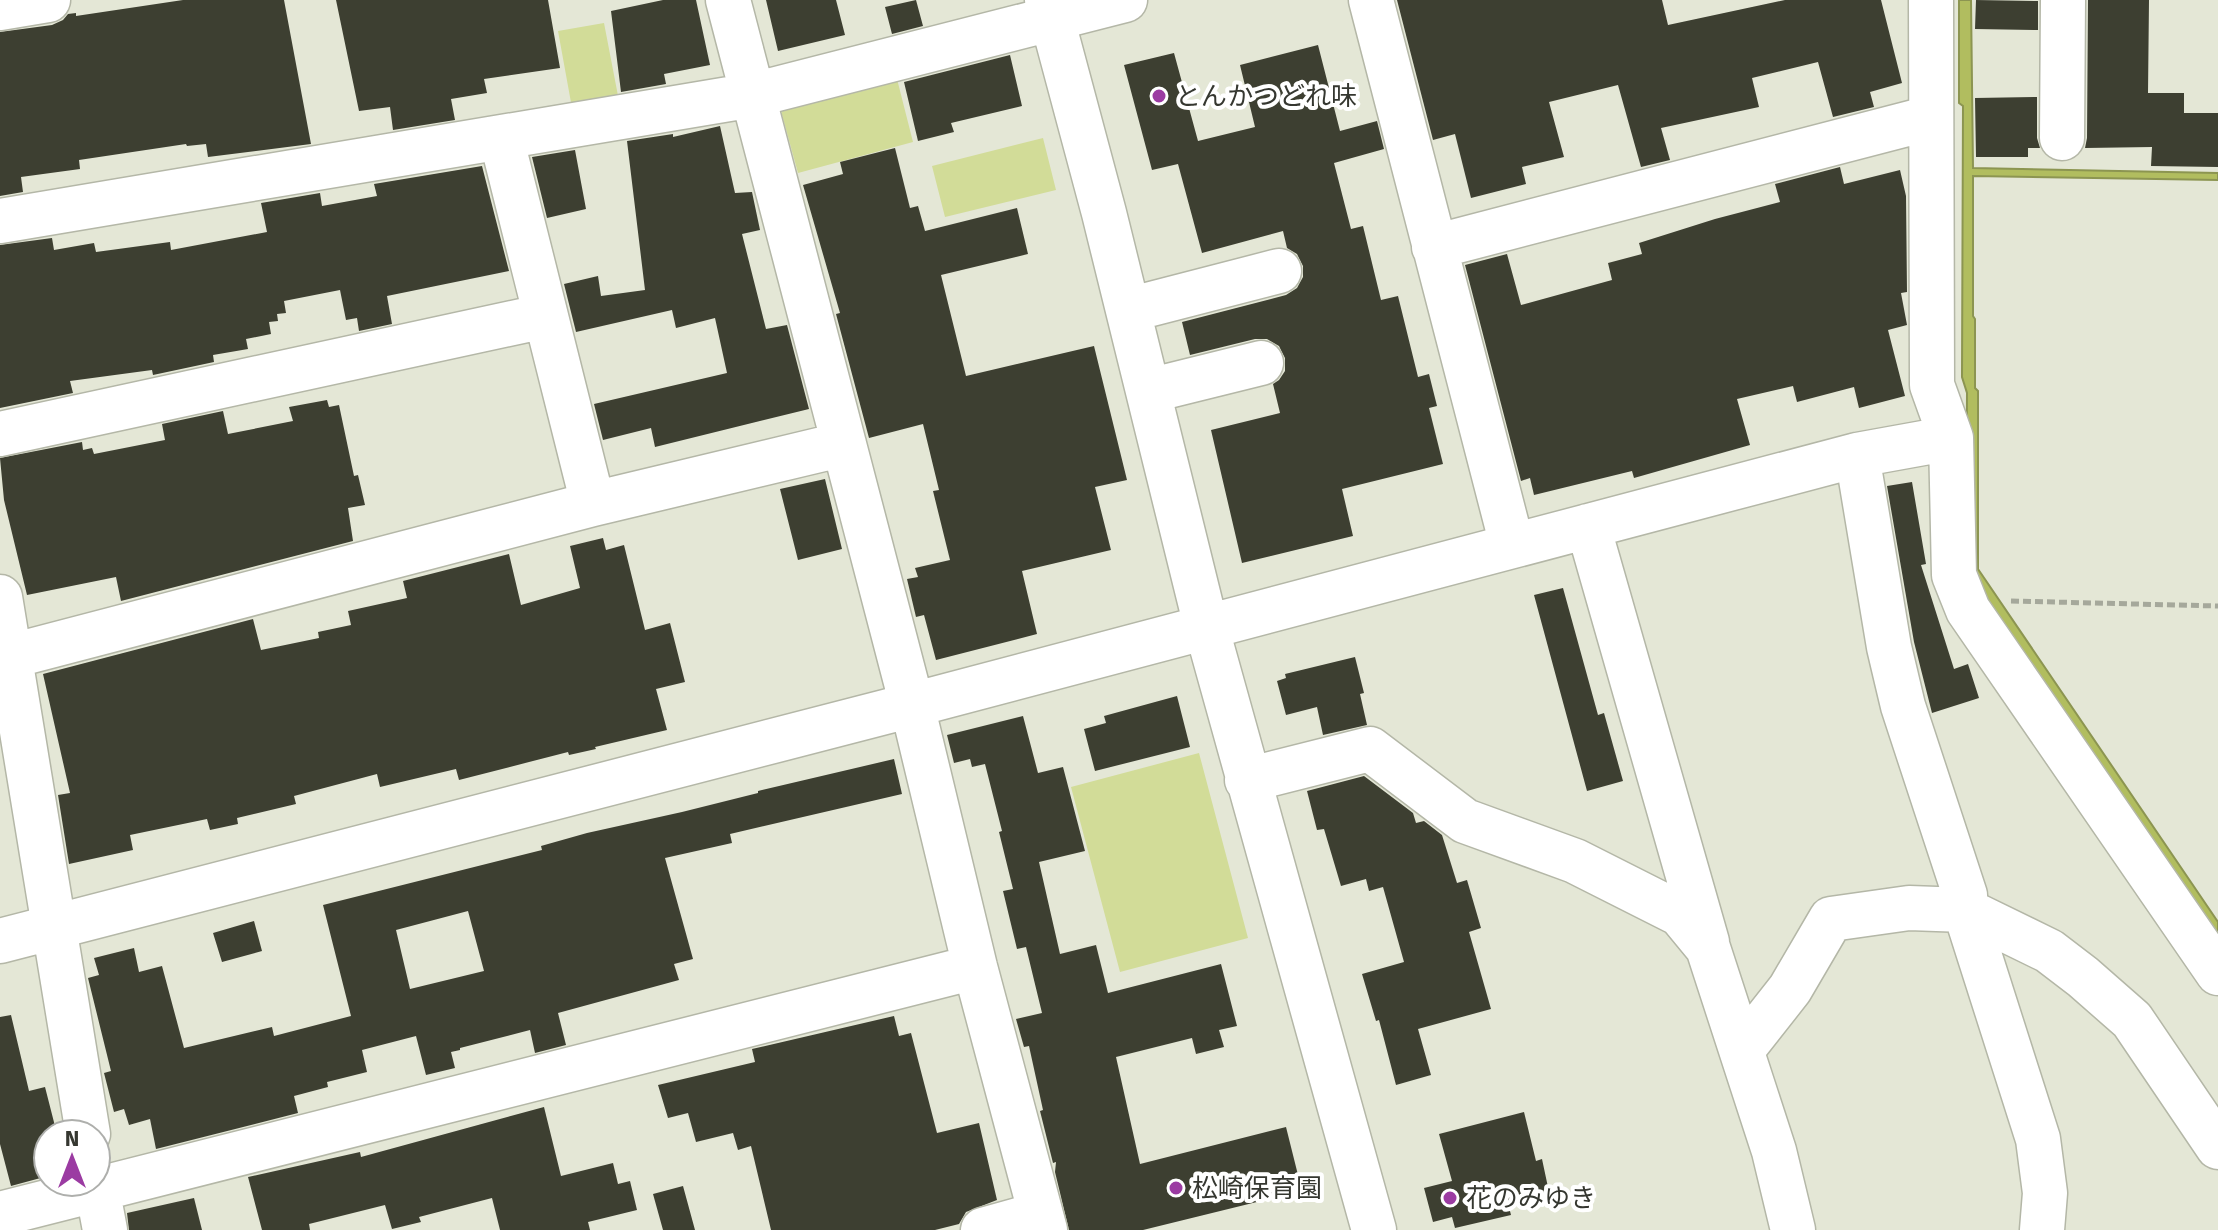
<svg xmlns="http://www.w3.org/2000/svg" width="2218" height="1230" font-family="'Fira Sans','Noto Sans JP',sans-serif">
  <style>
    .green { fill: #d2dc98 }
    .water { fill: #b1bd5f; stroke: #8c9551; stroke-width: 2 }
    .building { fill: #3d3f31; fill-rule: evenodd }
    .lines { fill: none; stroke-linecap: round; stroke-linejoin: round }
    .minor-casing { stroke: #b4b7a7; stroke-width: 47 }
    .path { stroke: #a5a89b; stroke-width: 5; stroke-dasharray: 8 4; stroke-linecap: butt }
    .minor { stroke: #fff; stroke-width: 44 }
    .poi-dot { fill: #9b3ba2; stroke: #fff; stroke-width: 3 }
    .labels { text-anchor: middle; stroke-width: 8; stroke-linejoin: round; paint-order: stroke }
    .poi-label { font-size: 26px; fill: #353730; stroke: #fff; text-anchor: start }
  </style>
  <rect width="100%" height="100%" fill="#e4e7d6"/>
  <!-- green -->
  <path class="green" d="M604,23L619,101L572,108L558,31Z
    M896,75L913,142L798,173L781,111L789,101Z
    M1043,138L1056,190L945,217L932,166Z
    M1199,753L1248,938L1120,972L1071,787Z"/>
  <!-- water -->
  <path class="water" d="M1959,0H1971L1973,168L2218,173V180L1973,176V316L1975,319V388L1978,391V569L2218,922V943L1966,573L1967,393L1962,377L1963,106L1959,103Z"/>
  <!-- building -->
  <path class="building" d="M183,0H284L311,144L208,157L206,144L187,146L186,144L79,160L80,169L21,177L23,192L0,196V32L52,25L63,20L68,14L76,13V16Z
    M336,0H548L560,68L484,79L487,93L451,99L455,120L393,130L390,107L359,111Z
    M663,0H696L710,65L664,74L666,84L621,92L611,11Z
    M766,0H836L845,35L778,51Z
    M916,0L923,26L892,34L885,7Z
    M1397,0H1662L1668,25L1785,0H1881L1902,83L1870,92L1874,107L1833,117L1818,62L1752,78L1759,107L1661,128L1670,160L1641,167L1618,85L1549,102L1564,157L1522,167L1526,184L1471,198L1455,134L1433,140Z
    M1976,0L2038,1V30L1975,29Z
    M2088,0H2149L2148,93H2184V113H2218V167L2151,166L2152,147L2085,148L2087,138Z
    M1318,45L1340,131L1377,121L1384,149L1334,163L1351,229L1363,226L1381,300L1398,296L1418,377L1429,374L1437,406L1429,408L1443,464L1342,489L1353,536L1242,563L1211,430L1280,413L1273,384L1279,380L1285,371V358L1279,346L1267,339H1255L1190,355L1182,322L1286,295L1297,288L1303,277V266L1297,254L1287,248L1283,231L1202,253L1178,164L1152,170L1124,65L1174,53L1198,141L1255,127L1240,65Z
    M1010,55L1022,106L951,123L954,132L918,141L904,82Z
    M2037,97V138L2040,148H2028V157H1976L1975,98Z
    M720,126L735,193L752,192L760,230L742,234L766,329L787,325L809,409L655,447L651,428L603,440L594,404L727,373L715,318L676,328L672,310L576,332L564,284L598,276L601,296L645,290L627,141L673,134V137Z
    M895,148L910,208L918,206L925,231L1017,208L1028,254L941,275L966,376L1094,346L1127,480L1095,487L1111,550L1022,571L1037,634L936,660L924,615L916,617L907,579L918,577L915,568L950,560L933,491L939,490L923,424L869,438L836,314L840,313L803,185L843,174L840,162Z
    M575,150L586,209L547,218L532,157Z
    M482,166L509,271L387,296L392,324L359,331L357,318L346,320L340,290L284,301L286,313L277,314L278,321L269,322L271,334L246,339L248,349L213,355L214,362L153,375L152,370L70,381L73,393L0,408V245L52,238L54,250L94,243L96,252L170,242L171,250L267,232L261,203L320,193L322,206L377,196L374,184Z
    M1840,167L1844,184L1900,170L1906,196L1907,292L1901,293L1907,325L1888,330L1905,396L1859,408L1854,387L1797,402L1793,386L1737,399L1750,445L1634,478L1632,471L1534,495L1530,478L1521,481L1465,265L1507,254L1521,305L1612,280L1608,263L1642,254L1639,243L1715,219L1780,202L1775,184Z
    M327,400L329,407L339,405L354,476L358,475L365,505L348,508L353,541L121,601L116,577L27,595L4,500L0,458L82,442L83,450L92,448L94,454L165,440L162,424L223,411L228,434L293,421L289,407Z
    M825,479L842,549L798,560L780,489Z
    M1912,482L1926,564L1921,565L1954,669L1968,664L1979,698L1932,713L1914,642L1887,486Z
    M603,538L606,550L624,545L645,630L670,623L685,682L656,689L667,730L595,747L596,749L569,755L568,752L459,780L456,769L380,787L377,774L294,796L296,804L237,818L238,824L210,830L207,819L130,835L133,850L69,864L58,795L70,793L43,674L253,619L261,650L319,638L318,632L351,625L348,611L407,598L403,581L509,554L521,605L580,588L570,546Z
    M1563,588L1598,715L1604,713L1623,781L1587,791L1534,595Z
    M1355,657L1364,693L1360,694L1367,725L1323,735L1317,707L1286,715L1277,681L1286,678L1285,674Z
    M1177,696L1190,747L1095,771L1084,729L1106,723L1104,716Z
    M1023,716L1038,773L1063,767L1085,851L1039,862L1060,954L1096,945L1108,993L1221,964L1237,1026L1219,1030L1224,1047L1196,1054L1192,1038L1116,1057L1140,1164L1286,1127L1302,1191L1143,1230H1069L1055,1172L1056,1162L1053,1163L1040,1111L1043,1110L1029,1046L1024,1047L1016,1019L1042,1013L1026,947L1017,949L1003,891L1013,889L999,832L1002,831L985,764L972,767L970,759L954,763L947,735Z
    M894,759L902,794L730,834L732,843L665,858L693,959L674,964L679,980L558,1013L566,1045L535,1053L530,1030L460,1048V1050L451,1052L455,1068L426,1075L416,1036L362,1050L367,1072L327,1082L328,1087L294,1096L298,1113L156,1149L150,1119L129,1125L124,1109L114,1112L104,1073L111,1071L88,978L99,975L94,958L134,948L139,972L162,966L184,1048L272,1027L274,1036L351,1016L323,905L542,850L541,846L587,833L682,812L758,793V791ZM468,911L484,971L410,989L396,930Z
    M1364,776L1413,813L1416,823L1424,821L1442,835L1457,883L1467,880L1481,928L1469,932L1491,1009L1418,1029L1431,1075L1396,1085L1379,1020L1376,1021L1362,974L1404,962L1383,887L1369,891L1366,879L1341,886L1324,829L1317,830L1307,791Z
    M254,921L262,951L222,962L213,933Z
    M11,1015L29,1091L45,1087L57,1134H48V1176L11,1186L0,1144V1017Z
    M894,1016L899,1036L911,1033L937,1133L979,1123L997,1200L966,1212L959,1224L935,1230H771L751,1146L738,1150L733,1133L696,1142L688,1113L668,1118L658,1085L755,1062L752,1049Z
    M544,1107L561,1176L613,1163L618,1184L630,1181L637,1210L588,1222L590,1230H500L492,1198L419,1217L421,1222L392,1229L385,1205L309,1224L310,1230H262L248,1177L360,1152L361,1157Z
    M1524,1112L1536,1161L1542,1159L1549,1192L1508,1203L1511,1215L1455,1228L1452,1217L1433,1222L1424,1188L1452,1181L1439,1134Z
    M683,1186L695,1230H663L653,1194Z
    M194,1198L202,1230H129L127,1213Z"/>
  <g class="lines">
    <defs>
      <path id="minor" d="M728,0L912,705L975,967L1045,1230
        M1047,0L1104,213L1206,626L1374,1230
        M1371,0L1512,545
        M1931,0L1932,385L1951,438L1954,575L1968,610L2218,973
        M0,8L48,0
        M501,137L593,504
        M2062,138L2063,0
        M0,221L753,95L1125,0
        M1434,247L1930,118
        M1128,310L1279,271
        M1148,391L1261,363
        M0,434L545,316
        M1857,455L1889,647L1903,706L1965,895V910L2038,1139L2045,1193L2042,1230
        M1588,526L1707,942
        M0,597L88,1134
        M0,659L593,504L844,444
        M1247,780L1370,749L1465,821L1575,861L1680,914L1708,948L1774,1151L1793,1230
        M0,941L912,705L1857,455L1951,438
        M1742,1050L1790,989L1831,919L1909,908L1965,910L2049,951L2083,977L2132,1020L2218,1147
        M96,1182L105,1230
        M0,1214L975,967
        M983,1230L1040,1214"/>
    </defs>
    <!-- minor casing -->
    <use href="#minor" class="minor-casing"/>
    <!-- path -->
    <path class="path" d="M2011,601L2218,606"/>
    <!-- minor -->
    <use href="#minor" class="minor"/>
  </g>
  <!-- markers -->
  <g class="poi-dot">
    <circle cx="1159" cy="96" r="8"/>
    <circle cx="1176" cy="1188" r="8"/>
    <circle cx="1450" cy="1198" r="8"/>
  </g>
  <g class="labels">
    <!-- poi labels -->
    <g class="poi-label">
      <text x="1175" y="105">とんかつどれ味</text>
      <text x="1192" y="1197">松崎保育園</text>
      <text x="1466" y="1207">花のみゆき</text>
    </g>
  </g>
  <!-- north arrow -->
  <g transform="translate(72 1158)"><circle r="38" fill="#ffffff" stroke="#aeafac" stroke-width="2"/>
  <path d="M0-6L14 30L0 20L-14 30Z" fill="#9b3ba2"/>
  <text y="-12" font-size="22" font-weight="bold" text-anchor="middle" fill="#353730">N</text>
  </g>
</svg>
